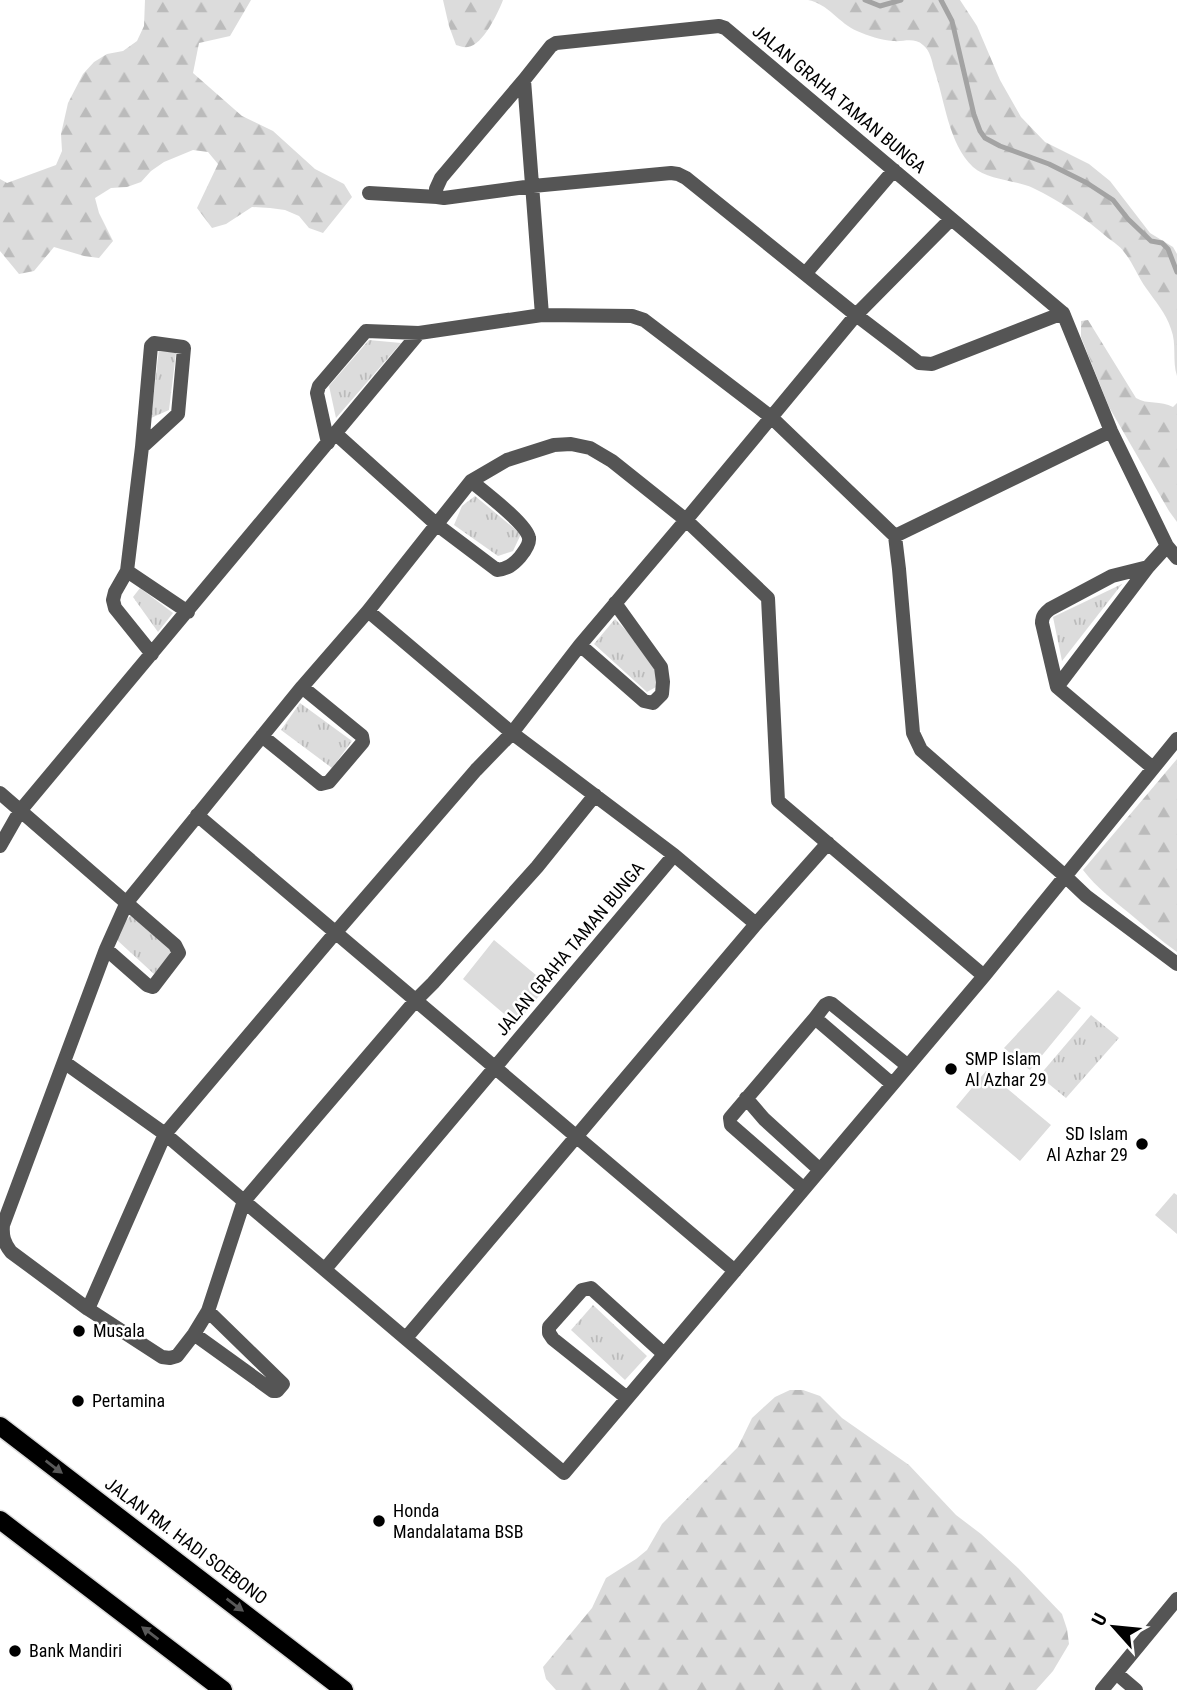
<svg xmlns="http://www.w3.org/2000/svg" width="1177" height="1690" font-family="'Roboto Condensed',sans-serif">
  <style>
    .grass { fill: url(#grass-tufts) }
    .forest { fill: url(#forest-firs) }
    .pitch { fill: #dcdcdc }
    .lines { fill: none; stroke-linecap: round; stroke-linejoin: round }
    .stream { stroke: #a3a3a3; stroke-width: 5 }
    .primary-casing { stroke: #dbdbdb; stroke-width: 21 }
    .street { stroke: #555; stroke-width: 14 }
    .primary { stroke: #000; stroke-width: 18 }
    .oneway { fill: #595959 }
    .poi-dot { fill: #000; stroke: #fff; stroke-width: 2.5 }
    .labels { text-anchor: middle; stroke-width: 5; stroke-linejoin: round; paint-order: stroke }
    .street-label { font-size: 18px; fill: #000; stroke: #fff }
    .poi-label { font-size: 18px; fill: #000; stroke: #fff; text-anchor: start }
  </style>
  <defs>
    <pattern id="grass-tufts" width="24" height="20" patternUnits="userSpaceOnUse" patternTransform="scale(1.75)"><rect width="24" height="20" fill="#dcdcdc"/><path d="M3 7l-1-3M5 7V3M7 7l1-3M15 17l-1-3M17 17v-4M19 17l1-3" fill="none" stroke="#bbb"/></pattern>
    <pattern id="forest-firs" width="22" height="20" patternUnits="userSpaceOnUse" patternTransform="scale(1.75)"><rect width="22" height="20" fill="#dcdcdc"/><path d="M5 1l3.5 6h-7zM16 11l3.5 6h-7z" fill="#bbb"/></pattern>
  </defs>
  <rect width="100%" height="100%" fill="#fff"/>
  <!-- grass -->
  <path class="grass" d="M369,340L401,343L336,418L329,386Z
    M159,349L176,353L169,410L151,418Z
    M475,496L521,534L513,551L498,556L454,525L462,506Z
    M1122,584L1062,661L1053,617Z
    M140,588L173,613L158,632L133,597Z
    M615,619L648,653L657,670L656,687L647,692L594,644Z
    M300,703L352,741L332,768L281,730Z
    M135,911L176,950L154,974L117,940L122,925Z
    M1091,1015L1119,1038L1066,1098L1039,1076Z
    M593,1305L647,1356L625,1380L571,1330Z"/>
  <!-- forest -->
  <path class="forest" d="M145,0H251L230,36L199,43L193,73L242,116L273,131L315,169L344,184L352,197L323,233L309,228L299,216L285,210L270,208L252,207L226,224L212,228L197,208L218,164L208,152L193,150L164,162L151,171L141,182L127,187L111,188L95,198L99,213L113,241L99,258L84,256L54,247L34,271L19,274L0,251V179L7,183L56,165L62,151L61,134L68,103L83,74L94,62L107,54L123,51L137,41L144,26Z
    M443,0H503C498,13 483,45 468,47C463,48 461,46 456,45L449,26Z
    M808,0H960L977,26L1000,80L1021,117L1045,142L1089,164L1110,181L1150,233L1173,247L1177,254V376C1172,361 1177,344 1171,329C1166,313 1155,301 1146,288C1138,277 1133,263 1124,252C1120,246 1113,242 1108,238C1085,218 1060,201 1033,188C1016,180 987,180 973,167C948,143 945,100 934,69C932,61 930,50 923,45C914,37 904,42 893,41C881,40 868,36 857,31C840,24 827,3 808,0Z
    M1088,320L1136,398C1147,405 1161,400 1173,407L1177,403V522L1169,511L1109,407L1081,337V321Z
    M1177,759V952C1160,940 1145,926 1129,913C1111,898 1098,889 1083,870Z
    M790,1390H803L820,1396L842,1418L909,1465L956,1515L981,1534L1018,1568L1062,1614L1067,1629L1069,1644L1053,1671L1036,1690H556L546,1679L543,1667L592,1608L606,1578L636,1559L647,1550L662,1524L738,1447L752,1418L775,1397Z"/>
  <!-- pitch -->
  <path class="pitch" d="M494,940L548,985L516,1024L463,979Z
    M1058,990L1081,1008L1030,1070L1004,1048Z
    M986,1071L1051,1125L1020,1161L956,1107Z
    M1174,1193L1177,1195V1234L1155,1215Z"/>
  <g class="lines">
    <!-- stream -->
    <path class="stream" d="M865,0L880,6L901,0
      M941,0L952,21L974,115L980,131L985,138L1000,146L1049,164L1087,183L1113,200L1128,219L1151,241L1162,243L1168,249L1177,272"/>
    <defs>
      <path id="primary" d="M0,1426L344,1690
        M0,1520L223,1690"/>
    </defs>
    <!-- primary casing -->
    <use href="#primary" class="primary-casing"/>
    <!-- street -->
    <path class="street" d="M524,80L441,178L436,189L437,197L444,198L533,186L671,173L678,174L686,178L856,315L919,363L932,364L1063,313
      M369,193L437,197
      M805,274L894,170
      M542,315L524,80L551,46L556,43L719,26L725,28L1063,313L1111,431L1167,546L1177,558
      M336,434L436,524L497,570C507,569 513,565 520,557C524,552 530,544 529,538C527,524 483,491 471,481
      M328,443L317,393L319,386L366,331L419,333L542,315L632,316L644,320L771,417L895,536L899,569L913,733L921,750L1065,876L1086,896L1177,964
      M142,447L178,414L184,348L183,347L154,343L151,346L142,447L127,571L115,592L113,600L115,608L152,654
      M895,536L1111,431
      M127,571L188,612
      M368,611L512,733L674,855L756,924
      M580,645L644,701L653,703L662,694L663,682L661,667L615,603
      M1057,687L1042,623C1042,616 1045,613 1050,609L1112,576L1148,567
      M262,736L321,784L329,782L363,742L362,736L302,687
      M1153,768L1057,687L1148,567L1167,546
      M0,793L175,945L179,953L153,987L147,985L106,949
      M595,795L537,867L433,983L416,1000L244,1201L208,1311L194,1334L177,1356L170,1358L162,1357L88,1309L11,1252C4,1243 2,1236 3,1225L106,949L127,902L302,687L368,611L471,481L507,460L554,445L571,444L590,448L612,461L686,520L768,598L778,801L984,976
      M197,815L735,1271
      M0,846L20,811L419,333
      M64,1062L165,1134L564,1473L984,976L1177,739
      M892,1084L815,1018L825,1005L829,1003L832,1004L908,1066
      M746,1098L764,1119L820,1170
      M804,1189L731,1125L730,1118L815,1018
      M325,1269L674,855
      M88,1309L165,1134L336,932L476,770L512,733L580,645L686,520L856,315L951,219
      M194,1334L273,1391H277L283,1384L208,1311
      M406,1338L756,924L828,843
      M627,1398L553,1339L549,1333V1327L582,1290L591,1288L664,1354
      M1116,1673L1136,1690
      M1102,1690L1177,1599"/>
    <!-- primary -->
    <use href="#primary" class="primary"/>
  </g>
  <!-- one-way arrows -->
  <defs><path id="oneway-solid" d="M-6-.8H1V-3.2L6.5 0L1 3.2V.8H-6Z" transform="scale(1.75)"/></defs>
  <g class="oneway">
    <use href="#oneway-solid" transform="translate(54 1467) rotate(37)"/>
    <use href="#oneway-solid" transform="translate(235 1605) rotate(37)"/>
    <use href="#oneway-solid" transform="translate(150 1633) rotate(-143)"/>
  </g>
  <!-- markers -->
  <g class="poi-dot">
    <circle cx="951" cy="1069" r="7"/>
    <circle cx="1142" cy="1144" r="7"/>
    <circle cx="79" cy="1331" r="7"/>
    <circle cx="78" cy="1401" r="7"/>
    <circle cx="379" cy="1521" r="7"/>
    <circle cx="15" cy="1651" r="7"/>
  </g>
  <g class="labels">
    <!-- street labels -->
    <g class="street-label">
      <text transform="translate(839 99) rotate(40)" y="6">JALAN GRAHA TAMAN BUNGA</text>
      <text transform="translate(570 949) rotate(-50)" y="6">JALAN GRAHA TAMAN BUNGA</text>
      <text transform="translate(186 1541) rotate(37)" y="6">JALAN RM. HADI SOEBONO</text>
    </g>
    <!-- poi labels -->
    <g class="poi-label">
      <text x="965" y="1065">SMP Islam<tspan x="965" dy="21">Al Azhar 29</tspan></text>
      <text x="1128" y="1140" text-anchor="end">SD Islam<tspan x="1128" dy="21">Al Azhar 29</tspan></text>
      <text x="93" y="1337">Musala</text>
      <text x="92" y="1407">Pertamina</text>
      <text x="393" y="1517">Honda<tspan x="393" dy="21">Mandalatama BSB</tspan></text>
      <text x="29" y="1657">Bank Mandiri</text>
    </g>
  </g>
  <!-- north arrow -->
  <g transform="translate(1114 1627) rotate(297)" stroke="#ffffff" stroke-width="5" paint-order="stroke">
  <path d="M0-5L12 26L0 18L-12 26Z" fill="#000000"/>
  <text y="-10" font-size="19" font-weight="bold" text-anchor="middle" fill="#000000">U</text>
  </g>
</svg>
